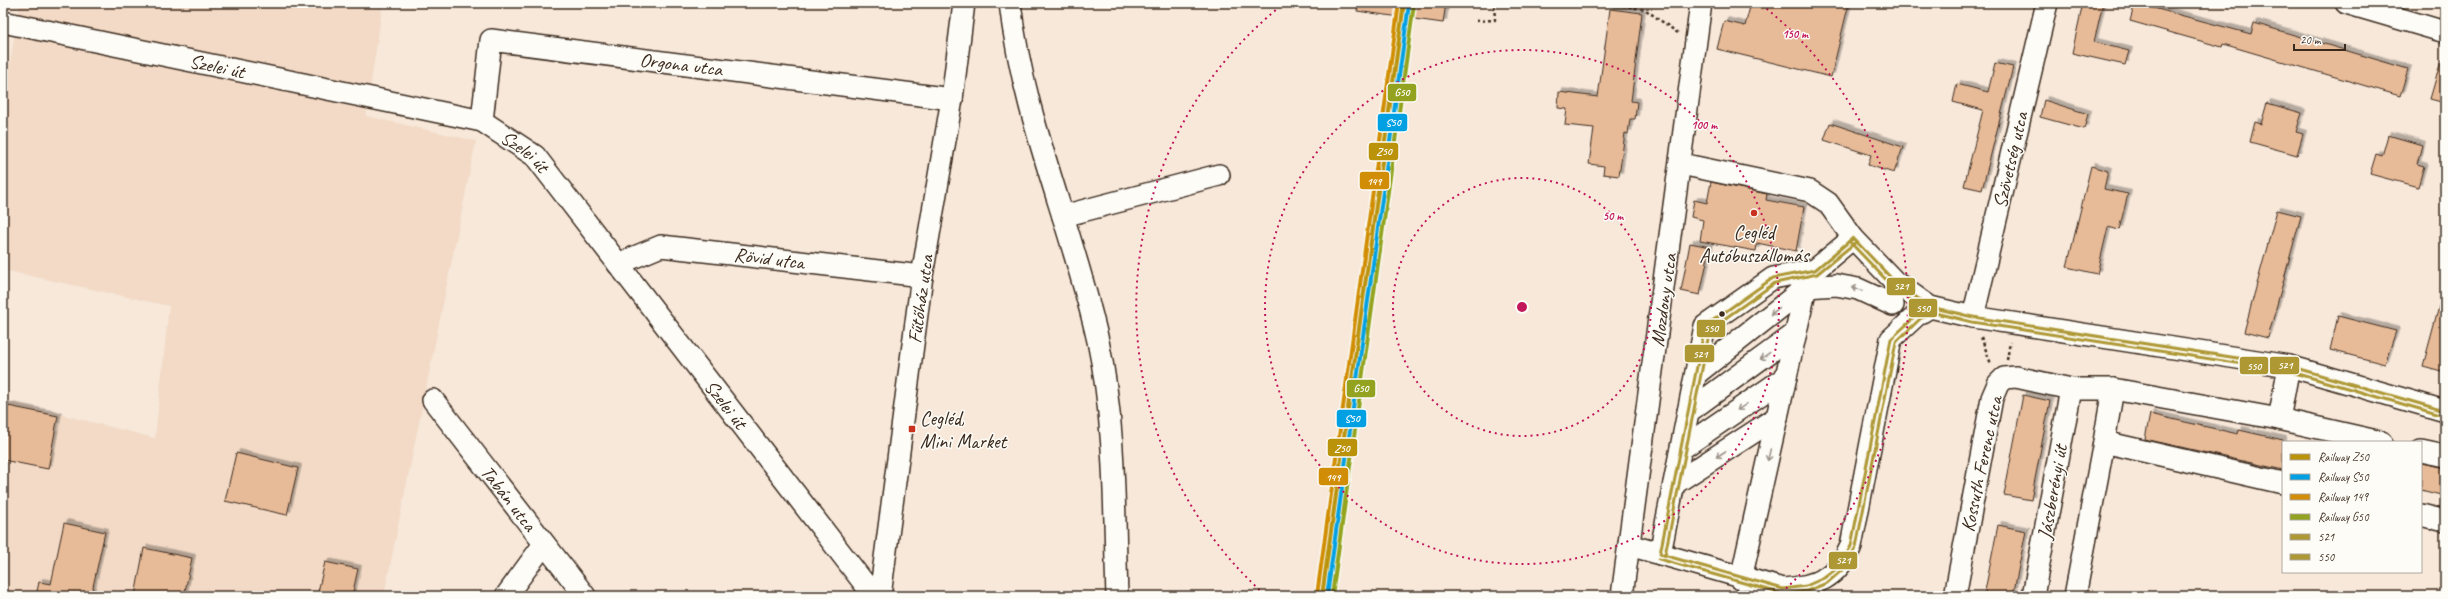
<svg xmlns="http://www.w3.org/2000/svg" width="2448" height="599" font-family="Caveat,sans-serif">
  <style>
    .built { fill: #f2dac6 }
    .building { fill: #e8bb98; stroke: #3b2a1e; filter: url(#shadow) }
    .lines { fill: none; stroke-linecap: round; stroke-linejoin: round }
    .minor-casing { stroke: #3b2a1e; stroke-width: 24 }
    .path { stroke: #3b2a1e; stroke-width: 2.5; stroke-dasharray: 3 3; stroke-linecap: butt }
    .minor { stroke: #fdfcf7; stroke-width: 21 }
    .bus-1-casing { stroke: #fdfcf7; stroke-width: 6 }
    .bus-2-casing { stroke: #fdfcf7; stroke-width: 6 }
    .bus-1 { stroke: #ae9834; stroke-width: 3 }
    .bus-2 { stroke: #ae9834; stroke-width: 3 }
    .rail-1-casing { stroke: #fdfcf7; stroke-width: 7 }
    .rail-2-casing { stroke: #fdfcf7; stroke-width: 7 }
    .rail-3-casing { stroke: #fdfcf7; stroke-width: 7 }
    .rail-4-casing { stroke: #fdfcf7; stroke-width: 7 }
    .rail-1 { stroke: #ba930a; stroke-width: 4 }
    .rail-2 { stroke: #00a0e3; stroke-width: 4 }
    .rail-3 { stroke: #d18d06; stroke-width: 4 }
    .rail-4 { stroke: #93a31f; stroke-width: 4 }
    .oneway { stroke: #9c938a }
    .ring { fill: none; stroke: #c2185b; stroke-width: 2; stroke-dasharray: 2 4 }
    .poi-dot { fill: #c8321e; stroke: #fdfcf7; stroke-width: 1.5 }
    .bus-dot { fill: #3b2a1e; stroke: #fdfcf7; stroke-width: 1.5 }
    .labels { text-anchor: middle; stroke-width: 3; stroke-linejoin: round; paint-order: stroke }
    .street-label { font-size: 20px; fill: #3b2a1e; stroke: #fdfcf7 }
    .poi-label { font-size: 20px; fill: #3b2a1e; stroke: #fdfcf7 }
    .centre { fill: #c2185b; stroke: #fdfcf7; stroke-width: 2 }
    .ring-label { font-size: 12px; text-anchor: middle; font-weight: bold; fill: #c2185b; stroke: #fdfcf7; stroke-width: 3; stroke-linejoin: round; paint-order: stroke }
    .line-badge { stroke: #fdfcf7; stroke-width: 1.5 }
    .badge-label { font-size: 11px; text-anchor: middle; font-weight: bold; fill: #fff }
  </style>
  <defs>
    <filter id="shadow"><feDropShadow dx="3.5" dy="-3.5" stdDeviation="0" flood-color="#0004"/></filter>
  </defs>
  <rect width="100%" height="100%" fill="#f7e8da"/>
  <filter id="ink" filterUnits="userSpaceOnUse"><feTurbulence type="fractalNoise" baseFrequency=".025" numOctaves="2"/><feDisplacementMap in="SourceGraphic" scale="8" xChannelSelector="R" yChannelSelector="G"/><feConvolveMatrix kernelMatrix="1 2 1 2 8 2 1 2 1" color-interpolation-filters="sRGB"/></filter>
  <g filter="url(#ink)">
    <!-- built -->
    <path class="built" d="M20,3H383L366,116L476,141L384,596H3V400L155,438L169,306L3,270V106Z"/>
    <!-- building -->
    <path class="building" d="M1358,3H1446L1443,23L1357,11Z
      M1751,3H1849L1831,77L1717,49L1724,21L1745,26Z
      M2083,3H2103L2094,42L2129,51L2125,65L2072,53Z
      M2135,3L2251,34L2254,23L2408,69L2400,96L2223,44L2222,47L2130,21Z
      M1610,9L1642,13L1631,101L1637,102L1635,119H1630L1628,134L1625,133L1619,176L1603,174L1604,166L1589,164L1594,128L1565,125L1567,109L1558,108L1559,92L1598,97Z
      M2441,61L2445,62V103L2430,99Z
      M1995,63L2013,67L1982,190L1964,186L1983,110L1953,102L1957,84L1988,92Z
      M2044,100L2088,114L2084,129L2040,117Z
      M2267,103L2302,113L2296,132L2303,134L2297,155L2250,142L2255,122L2261,124Z
      M1830,123L1903,147L1894,173L1868,165L1871,155L1824,140Z
      M2388,135L2422,145L2417,164L2424,166L2418,187L2370,174L2376,154L2382,156Z
      M2091,166L2108,171L2104,189L2128,194L2119,230L2108,227L2097,274L2067,267Z
      M1711,182L1767,194L1766,200L1804,207L1796,251L1757,243L1756,251L1700,241L1703,220L1691,217L1694,200L1707,203Z
      M2277,210L2301,216L2268,338L2244,332Z
      M1690,243L1710,247L1700,295L1681,291Z
      M2441,299L2445,300V372L2423,366Z
      M2338,316L2396,331L2385,364L2330,350Z
      M2023,395L2050,401L2031,500L2004,495Z
      M3,405L58,416L48,469L3,460Z
      M2150,414L2238,434L2239,430L2283,440V470L2145,439Z
      M236,453L298,468L287,515L225,501Z
      M2421,463L2445,468V496L2421,490Z
      M64,523L105,532L91,596H36L39,582L51,584Z
      M1998,525L2026,531L2013,596H1984Z
      M144,548L192,558L184,596H135Z
      M325,562L358,569L352,596H317Z"/>
    <g class="lines">
      <defs>
        <g id="minor">
          <path d="M1010,3C1023,119 1073,228 1098,341C1116,425 1114,511 1117,596"/>
          <path d="M2346,3L2445,32"/>
          <path id="s1" d="M3,22L482,121L535,156L874,596"/>
          <path d="M482,121L491,40L952,99"/>
          <path d="M1681,164L1810,191L1828,203L1853,238L1895,282L1930,307L1973,317L2289,366L2445,411"/>
          <path d="M1063,216L1219,175"/>
          <path d="M618,264L661,246L922,276"/>
          <path d="M1973,317L2047,3"/>
          <path d="M1696,374L1806,287L1836,285L1858,289L1893,305"/>
          <path d="M433,400L585,596"/>
          <path d="M1688,412L1796,333"/>
          <path d="M2279,419L2381,442"/>
          <path d="M2104,442L2113,389"/>
          <path d="M1681,449L1786,377"/>
          <path d="M2421,451L2445,456"/>
          <path d="M1674,484L1777,417"/>
          <path d="M2421,515L2445,521"/>
          <path d="M1629,545L1783,589C1816,587 1838,577 1851,546L1891,339L1917,315L1930,307"/>
          <path d="M1660,554L1705,326L1773,278L1815,270"/>
          <path d="M1741,579L1806,287L1815,270L1853,238"/>
          <path d="M506,596L544,544"/>
          <path d="M880,596L922,276L952,99L964,3"/>
          <path d="M1622,596L1701,3"/>
          <path d="M1955,596L1992,398L1998,384L2004,378L2016,377L2071,389H2113L2279,419L2289,366"/>
          <path d="M2033,596L2071,389"/>
          <path d="M2075,596L2104,442L2283,483"/>
        </g>
      </defs>
      <!-- minor casing -->
      <use href="#minor" class="minor-casing"/>
      <!-- path -->
      <path class="path" d="M1611,3L1646,10L1678,33
        M1476,21L1495,20L1494,3
        M1981,337L1991,364
        M2007,360L2010,342"/>
      <!-- minor -->
      <use href="#minor" class="minor"/>
      <defs>
        <path id="bus-1" d="M1853,238L1895,282L1930,307L1962,314
          M1660,554L1783,589L1806,586L1824,578L1840,566L1851,546L1891,339L1917,315L1930,307L1973,317L2289,366L2445,411
          M1660,554L1705,326L1773,278L1815,270L1853,238"/>
        <path id="bus-2" d="M1849,241L1892,286L1927,311L1961,319
          M1665,555L1710,329L1775,283L1817,274L1856,242
          M1659,559L1783,594L1807,591L1827,583L1843,569L1856,547L1896,342L1920,319L1931,312L1972,322L2288,371L2444,416"/>
      </defs>
      <!-- bus-1 casing -->
      <use href="#bus-1" class="bus-1-casing"/>
      <!-- bus-2 casing -->
      <use href="#bus-2" class="bus-2-casing"/>
      <!-- bus-1 -->
      <use href="#bus-1" class="bus-1"/>
      <!-- bus-2 -->
      <use href="#bus-2" class="bus-2"/>
      <defs>
        <path id="rail-1" d="M1322,596L1404,3"/>
        <path id="rail-2" d="M1327,596L1409,4"/>
        <path id="rail-3" d="M1317,595L1399,3"/>
        <path id="rail-4" d="M1332,596L1414,4"/>
      </defs>
      <!-- rail-1 casing -->
      <use href="#rail-1" class="rail-1-casing"/>
      <!-- rail-2 casing -->
      <use href="#rail-2" class="rail-2-casing"/>
      <!-- rail-3 casing -->
      <use href="#rail-3" class="rail-3-casing"/>
      <!-- rail-4 casing -->
      <use href="#rail-4" class="rail-4-casing"/>
      <!-- rail-1 -->
      <use href="#rail-1" class="rail-1"/>
      <!-- rail-2 -->
      <use href="#rail-2" class="rail-2"/>
      <!-- rail-3 -->
      <use href="#rail-3" class="rail-3"/>
      <!-- rail-4 -->
      <use href="#rail-4" class="rail-4"/>
    </g>
    <!-- one-way arrows -->
    <defs><path id="oneway-shaft" d="M-6 0H5M1.5-3L5.5 0L1.5 3" fill="none" stroke-width="1.6" stroke-linecap="round" stroke-linejoin="round"/></defs>
    <g class="oneway">
      <use href="#oneway-shaft" transform="translate(1857 289) rotate(-164)"/>
      <use href="#oneway-shaft" transform="translate(1775 311) rotate(142)"/>
      <use href="#oneway-shaft" transform="translate(1765 356) rotate(144)"/>
      <use href="#oneway-shaft" transform="translate(1742 407) rotate(146)"/>
      <use href="#oneway-shaft" transform="translate(1721 454) rotate(147)"/>
      <use href="#oneway-shaft" transform="translate(1769 455) rotate(103)"/>
    </g>
  </g>
  <!-- distance rings -->
  <g class="ring">
    <circle cx="1522" cy="307" r="129"/>
    <circle cx="1522" cy="307" r="257"/>
    <path d="M1264 594A386 386 0 0 1 1282 5M1762 5A386 386 0 0 1 1780 594"/>
  </g>
  <!-- markers -->
  <g class="poi-dot">
    <circle cx="1754" cy="213" r="4"/>
    <rect x="908" y="425" width="8" height="8" rx="2"/>
  </g>
  <circle class="bus-dot" cx="1722" cy="314" r="3.5"/>
  <g class="labels">
    <!-- street labels -->
    <g class="street-label">
      <text transform="translate(681 64) rotate(7)" y="7">Orgona utca</text>
      <text transform="translate(217 66) rotate(12)" y="7">Szelei út</text>
      <text dy="7" stroke="none"><textPath href="#s1" startOffset="542">Szelei út</textPath></text>
      <text transform="translate(2010 160) rotate(-77)" y="7">Szövetség utca</text>
      <text transform="translate(769 258) rotate(7)" y="7">Rövid utca</text>
      <text transform="translate(920 299) rotate(-82)" y="7">Fűtőház utca</text>
      <text transform="translate(1663 300) rotate(-82)" y="7">Mozdony utca</text>
      <text transform="translate(726 404) rotate(52)" y="7">Szelei út</text>
      <text transform="translate(1981 464) rotate(-78)" y="7">Kossuth Ferenc utca</text>
      <text transform="translate(2052 492) rotate(-80)" y="7">Jászberényi út</text>
      <text transform="translate(509 498) rotate(52)" y="7">Tabán utca</text>
    </g>
    <!-- poi labels -->
    <g class="poi-label">
      <text x="1754" y="239">Cegléd<tspan x="1754" dy="23">Autóbuszállomás</tspan></text>
      <text x="920" y="425" text-anchor="start">Cegléd,<tspan x="920" dy="23">Mini Market</tspan></text>
    </g>
  </g>
  <circle cx="1522" cy="307" r="6" class="centre"/>
  <g class="ring-label">
    <text x="1795" y="38">150 m</text>
    <text x="1704" y="129">100 m</text>
    <text x="1613" y="220">50 m</text>
  </g>
  <g class="line-badge">
    <rect x="1387" y="83" width="30" height="19" rx="4" fill="#93a31f"/>
    <rect x="1377" y="113" width="31" height="19" rx="4" fill="#00a0e3"/>
    <rect x="1368" y="142" width="31" height="19" rx="4" fill="#ba930a"/>
    <rect x="1359" y="171" width="31" height="19" rx="4" fill="#d18d06"/>
    <rect x="1886" y="277" width="30" height="19" rx="4" fill="#ae9834"/>
    <rect x="1908" y="298" width="30" height="20" rx="4" fill="#ae9834"/>
    <rect x="1696" y="319" width="30" height="19" rx="4" fill="#ae9834"/>
    <rect x="1684" y="344" width="31" height="19" rx="4" fill="#ae9834"/>
    <rect x="2269" y="356" width="31" height="19" rx="4" fill="#ae9834"/>
    <rect x="2239" y="356" width="30" height="19" rx="4" fill="#ae9834"/>
    <rect x="1346" y="379" width="30" height="19" rx="4" fill="#93a31f"/>
    <rect x="1336" y="409" width="31" height="19" rx="4" fill="#00a0e3"/>
    <rect x="1327" y="438" width="31" height="19" rx="4" fill="#ba930a"/>
    <rect x="1318" y="467" width="31" height="19" rx="4" fill="#d18d06"/>
    <rect x="1828" y="551" width="30" height="19" rx="4" fill="#ae9834"/>
  </g>
  <g class="badge-label">
    <text x="1402" y="96">G50</text>
    <text x="1393" y="126">S50</text>
    <text x="1384" y="155">Z50</text>
    <text x="1374" y="185">149</text>
    <text x="1901" y="290">521</text>
    <text x="1923" y="312">550</text>
    <text x="1711" y="332">550</text>
    <text x="1700" y="358">521</text>
    <text x="2285" y="369">521</text>
    <text x="2254" y="370">550</text>
    <text x="1361" y="392">G50</text>
    <text x="1352" y="422">S50</text>
    <text x="1342" y="452">Z50</text>
    <text x="1333" y="481">149</text>
    <text x="1843" y="564">521</text>
  </g>
  <!-- margin -->
  <rect width="2448" height="599" fill="none" stroke="#fdfcf7" stroke-width="16"/>
  <rect x="8" y="8" width="2432" height="583" fill="none" stroke="#3b2a1e" stroke-width="1.5" filter="url(#ink)"/>
  <!-- legend -->
  <rect x="2282" y="441" width="140" height="132" fill="#fdfcf7" stroke="#afa8a0"/>
  <rect x="2290" y="454" width="20" height="6" fill="#ba930a" stroke="#afa8a0"/>
  <text x="2318" y="461" font-size="12" fill="#3b2a1e">Railway Z50</text>
  <rect x="2290" y="474" width="20" height="6" fill="#00a0e3" stroke="#afa8a0"/>
  <text x="2318" y="481" font-size="12" fill="#3b2a1e">Railway S50</text>
  <rect x="2290" y="494" width="20" height="6" fill="#d18d06" stroke="#afa8a0"/>
  <text x="2318" y="501" font-size="12" fill="#3b2a1e">Railway 149</text>
  <rect x="2290" y="514" width="20" height="6" fill="#93a31f" stroke="#afa8a0"/>
  <text x="2318" y="521" font-size="12" fill="#3b2a1e">Railway G50</text>
  <rect x="2290" y="534" width="20" height="6" fill="#ae9834" stroke="#afa8a0"/>
  <text x="2318" y="541" font-size="12" fill="#3b2a1e">521</text>
  <rect x="2290" y="554" width="20" height="6" fill="#ae9834" stroke="#afa8a0"/>
  <text x="2318" y="561" font-size="12" fill="#3b2a1e">550</text>
  <!-- scale -->
  <path d="M2294 44v6h51v-6" fill="none" stroke="#3b2a1e" stroke-width="2"/>
  <text x="2300" y="44" font-size="12" fill="#3b2a1e" stroke="#fdfcf7" stroke-width="3" paint-order="stroke">20 m</text>
</svg>
